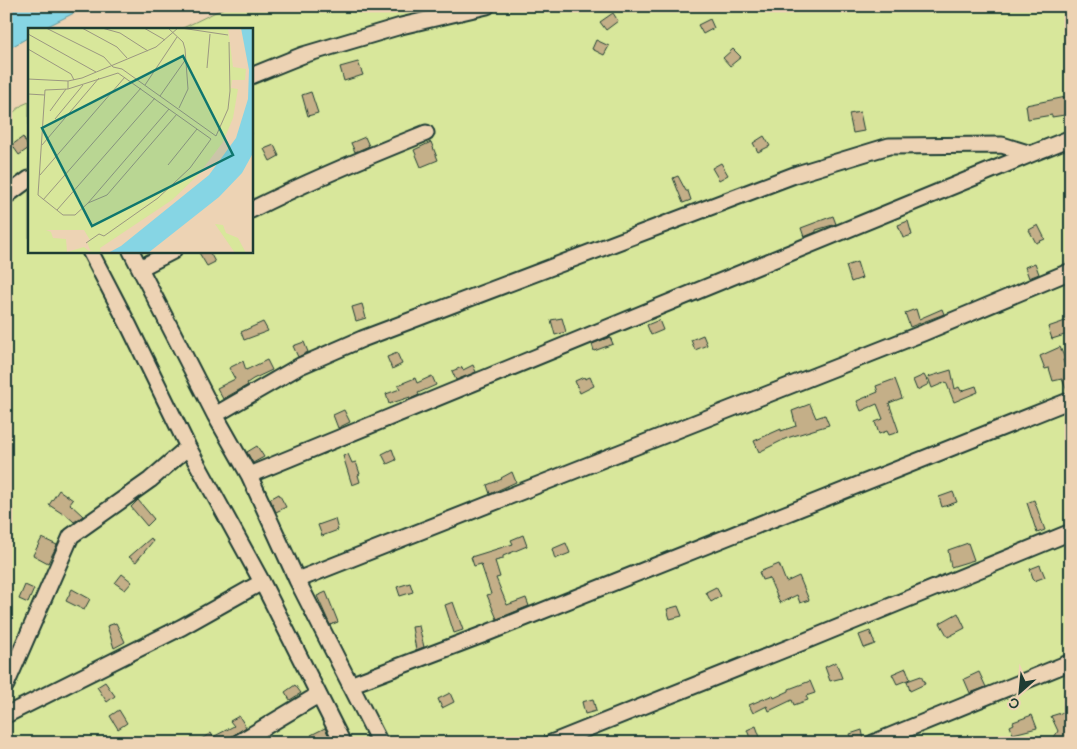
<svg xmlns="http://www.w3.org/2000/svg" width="1077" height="749" font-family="'Balsamiq Sans',sans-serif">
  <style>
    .green { fill: #d8e79b; stroke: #7c9268 }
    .water { fill: #86d5e4; stroke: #5d989e }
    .building { fill: #c4af88; stroke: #1f3d34 }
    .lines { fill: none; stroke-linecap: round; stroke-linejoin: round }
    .minor-casing { stroke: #1f3d34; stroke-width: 19 }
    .minor { stroke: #edd3b4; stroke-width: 15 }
    .inset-road { fill: none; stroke: #9b9781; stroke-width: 1 }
    .view { fill: #0f766e; fill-opacity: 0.15; stroke: #0f766e; stroke-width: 2.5 }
    .inset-edge { fill: none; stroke: #1f3d34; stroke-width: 2.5 }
  </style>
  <rect width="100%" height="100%" fill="#edd3b4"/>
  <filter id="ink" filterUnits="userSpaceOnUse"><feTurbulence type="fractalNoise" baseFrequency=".02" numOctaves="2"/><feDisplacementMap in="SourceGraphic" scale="10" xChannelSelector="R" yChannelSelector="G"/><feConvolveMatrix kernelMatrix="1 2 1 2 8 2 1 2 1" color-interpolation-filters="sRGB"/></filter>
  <g filter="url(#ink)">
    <!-- green -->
    <path class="green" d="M228,6H1071V743H6V119L22,105L29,102V251H251V29H181Z"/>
    <!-- water -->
    <path class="water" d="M6,6H88L42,29H29V37L6,50Z"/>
    <!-- building -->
    <path class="building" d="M613,13L618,21L606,30L600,22Z
      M710,19L714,28L703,34L698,25Z
      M596,40L609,46L604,55L592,49Z
      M733,49L741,57L730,66L723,58Z
      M358,62L363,75L344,81L340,67Z
      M311,92L318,113L308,116L302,95Z
      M1071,96V114L1052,117V115L1028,119L1026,105Z
      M860,112L864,131L853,133L849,114Z
      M764,136L770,146L758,152L753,143Z
      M23,137L29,148L19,155L12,145Z
      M365,137L369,146L355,152L351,143Z
      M431,142L438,160L421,167L414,150Z
      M274,145L279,156L270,161L264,149Z
      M721,163L728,175L719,180L712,168Z
      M678,176L686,191H688L691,200L683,203L673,178Z
      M833,216L836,224L816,230V232L804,237L801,228Z
      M908,221L912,235L903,238L898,225Z
      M1038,225L1045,239L1036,243L1029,230Z
      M198,251H209L215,262L207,266Z
      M857,262L862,278L851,282L846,266Z
      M1035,263L1039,274L1029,278L1025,267Z
      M362,304L366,318L356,321L352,307Z
      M916,309L919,319L942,309L944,314L910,327L905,313Z
      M562,318L566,332L555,335L551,320Z
      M1071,319V333L1052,339L1048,327Z
      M659,320L663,330L651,335L647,325Z
      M263,322L268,331L244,340L241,332Z
      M703,335L707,345L695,350L691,340Z
      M610,337L613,344L594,351L592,344Z
      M304,342L308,352L298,357L293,346Z
      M1060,347L1065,359L1063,360L1068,374L1071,373V391H1067L1062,379L1053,381L1049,368L1045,369L1040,356Z
      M397,353L402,364L392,369L387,357Z
      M267,360L272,370L253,379L247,383L248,385L223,399L217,388L235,379L229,368L243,361L246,370Z
      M473,365L476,372L456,380L452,371L462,367L463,370Z
      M951,370L955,389L959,387L961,391L976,386L978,392L954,402L946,382L932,388L928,377Z
      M924,375L929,384L917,390L913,380Z
      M432,376L436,385L418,393L419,395L410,399V397L389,404L386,394L400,389L398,385L415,378L417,383Z
      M584,377L585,379L590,377L594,386L580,393L575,381Z
      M895,379L902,398L889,403L899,432L889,435L887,431L879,434L875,422L883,419L877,404L861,411L857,401L878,392L876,386Z
      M810,404L816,418L825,415L829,425L787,438L759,452L754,441L781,429V431L796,426L792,411Z
      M344,410L350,422L338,428L333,415Z
      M257,446L264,457L253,463L247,452Z
      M392,449L396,460L387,464L382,454Z
      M348,454L352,463L356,462L360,474L358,475L360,482L352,485L343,456Z
      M512,472L516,482L490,494L487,485L502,479L501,478Z
      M59,490L73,500L70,504L83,516L74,522L64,513L63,514L49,505Z
      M953,492L957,502L942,507L939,497Z
      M279,494L286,507L276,512L270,499Z
      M138,500L154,519L147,526L131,507Z
      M1034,500L1045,530L1037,533L1027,503Z
      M335,519L338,530L322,536L318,525Z
      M523,535L527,546L503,556V559L495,561L500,577L496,578L507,605L526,598L529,606L497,619L487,595L491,594L481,564L474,566L471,557L513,544L511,540Z
      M42,538L57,545L48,563L33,555Z
      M151,538L153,541L136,562L129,557Z
      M566,543L570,553L555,559L552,549Z
      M968,543L974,560L951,567L948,550Z
      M779,564L786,582L799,576L809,600L800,603L797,595L780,603L769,578L762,580L759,572Z
      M1040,565L1045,577L1034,581L1030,569Z
      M122,574L132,582L125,590L115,583Z
      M410,583L413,592L400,596L397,587Z
      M25,585L34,589L28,603L19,599Z
      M716,587L721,596L711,602L706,592Z
      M72,589L90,599L84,610L66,601Z
      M326,592L338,622L330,625L317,596Z
      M453,602L463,630L454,633L445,605Z
      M678,606L682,616L670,619L667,609Z
      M958,613L965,628L948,637L940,623Z
      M116,623L125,642L114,648L107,626Z
      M419,626L424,647L416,650L412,627Z
      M870,631L875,644L864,648L859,635Z
      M836,662L842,678L830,681L825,667Z
      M906,668L910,679L897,684L892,674Z
      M979,672L986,687L970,693L964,679Z
      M921,676L925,684L910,691L907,681Z
      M810,681L815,693L806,696L808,700L794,705L792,700L769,711L767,706L753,713L749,705L773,695L774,698L789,691V689Z
      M105,682L115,696L107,702L97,687Z
      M295,685L301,693L290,700L285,692Z
      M450,693L454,702L442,708L438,699Z
      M593,699L596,711L585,714L582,702Z
      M119,710L127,723L118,729L110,716Z
      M1071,710V730L1063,743H1059L1053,739L1058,731L1051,716Z
      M1032,715L1037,728L1013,734L1010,726L1014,724L1013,722Z
      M239,716L246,727L228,739L220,743H195L211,733L213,737L234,726L230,721Z
      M756,726L761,740L752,743L747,730Z
      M325,728L332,743H315L311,735Z
      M862,730L864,740L853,743L850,734Z"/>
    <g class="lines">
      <defs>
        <path id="minor" d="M251,76L303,55L401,26L487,6
          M6,196L29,179
          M251,210C308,181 366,157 426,133
          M90,251L129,326L188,447L262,582L343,743
          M131,251L215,415L249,475L297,580L380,743
          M140,268L173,251
          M215,415L300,366L362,339L797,174L889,146L1002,145L1031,154L1071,138
          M249,475L1031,154
          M297,580L923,333L1071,271
          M6,685L71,536L150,480L188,447
          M350,685L482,635L1071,400
          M6,715L182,627L262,582
          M238,743L318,695
          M551,743L798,644L1071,532
          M873,743L1071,662"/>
      </defs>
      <!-- minor casing -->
      <use href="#minor" class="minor-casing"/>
      <!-- minor -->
      <use href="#minor" class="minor"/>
    </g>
  </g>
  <!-- overview -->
  <g transform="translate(28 28)">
    <rect width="225" height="225" fill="#edd3b4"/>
    <path d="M0,0H200L205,39L218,41L217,52H204L203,60L210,61L205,90L195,114L171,146L144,172L72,220L73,225H0ZM18,202H56L62,212L59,214L62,222H66L61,223L56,219L39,224L38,211L25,210L23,204ZM187,196L195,197L198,205L210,210L218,225H207Z" fill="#d8e79b" fill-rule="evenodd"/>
    <path d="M213,0H225V125L214,145L191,169L120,225H80L93,218L181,147L208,110L220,71L221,42Z" fill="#86d5e4"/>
    <path class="inset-road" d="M18,0L76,29L85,39L94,41L188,108L200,81L202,63L201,14M54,0L89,19L99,30M74,0L92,5L120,23M116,0L137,12M140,0L155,14L157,21L160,61L151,80M153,0L200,7M0,6L68,44M0,21L43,46L46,52M179,40L182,6M0,51L40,53L54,50L128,19L150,0M40,53V61L17,62L10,167L35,187H47L60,175L79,167L149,86M117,57L149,9M40,61L90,45L183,111L162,140L130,170L76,208L71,206L58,215M0,66L17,67M132,68L158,31M22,83L38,61M27,91L55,57M14,117L71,50M140,137L169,101M12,147L97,49M15,172L113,60M60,175L141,81M29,182L127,70"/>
    <path class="view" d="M155,28L205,127L64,198L14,100Z"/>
    <rect width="225" height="225" class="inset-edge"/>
  </g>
  <!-- margin -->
  <rect width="1077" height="749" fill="none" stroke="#edd3b4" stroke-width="25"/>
  <rect x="12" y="12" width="1052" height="724" fill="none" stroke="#1f3d34" stroke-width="2" filter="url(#ink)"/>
  <!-- north arrow -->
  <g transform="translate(1020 692) rotate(207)" stroke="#edd3b4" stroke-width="4" paint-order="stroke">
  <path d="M0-4L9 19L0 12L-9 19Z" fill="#1f3d34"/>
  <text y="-8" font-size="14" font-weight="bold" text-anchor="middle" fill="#1f3d34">С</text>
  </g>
</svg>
